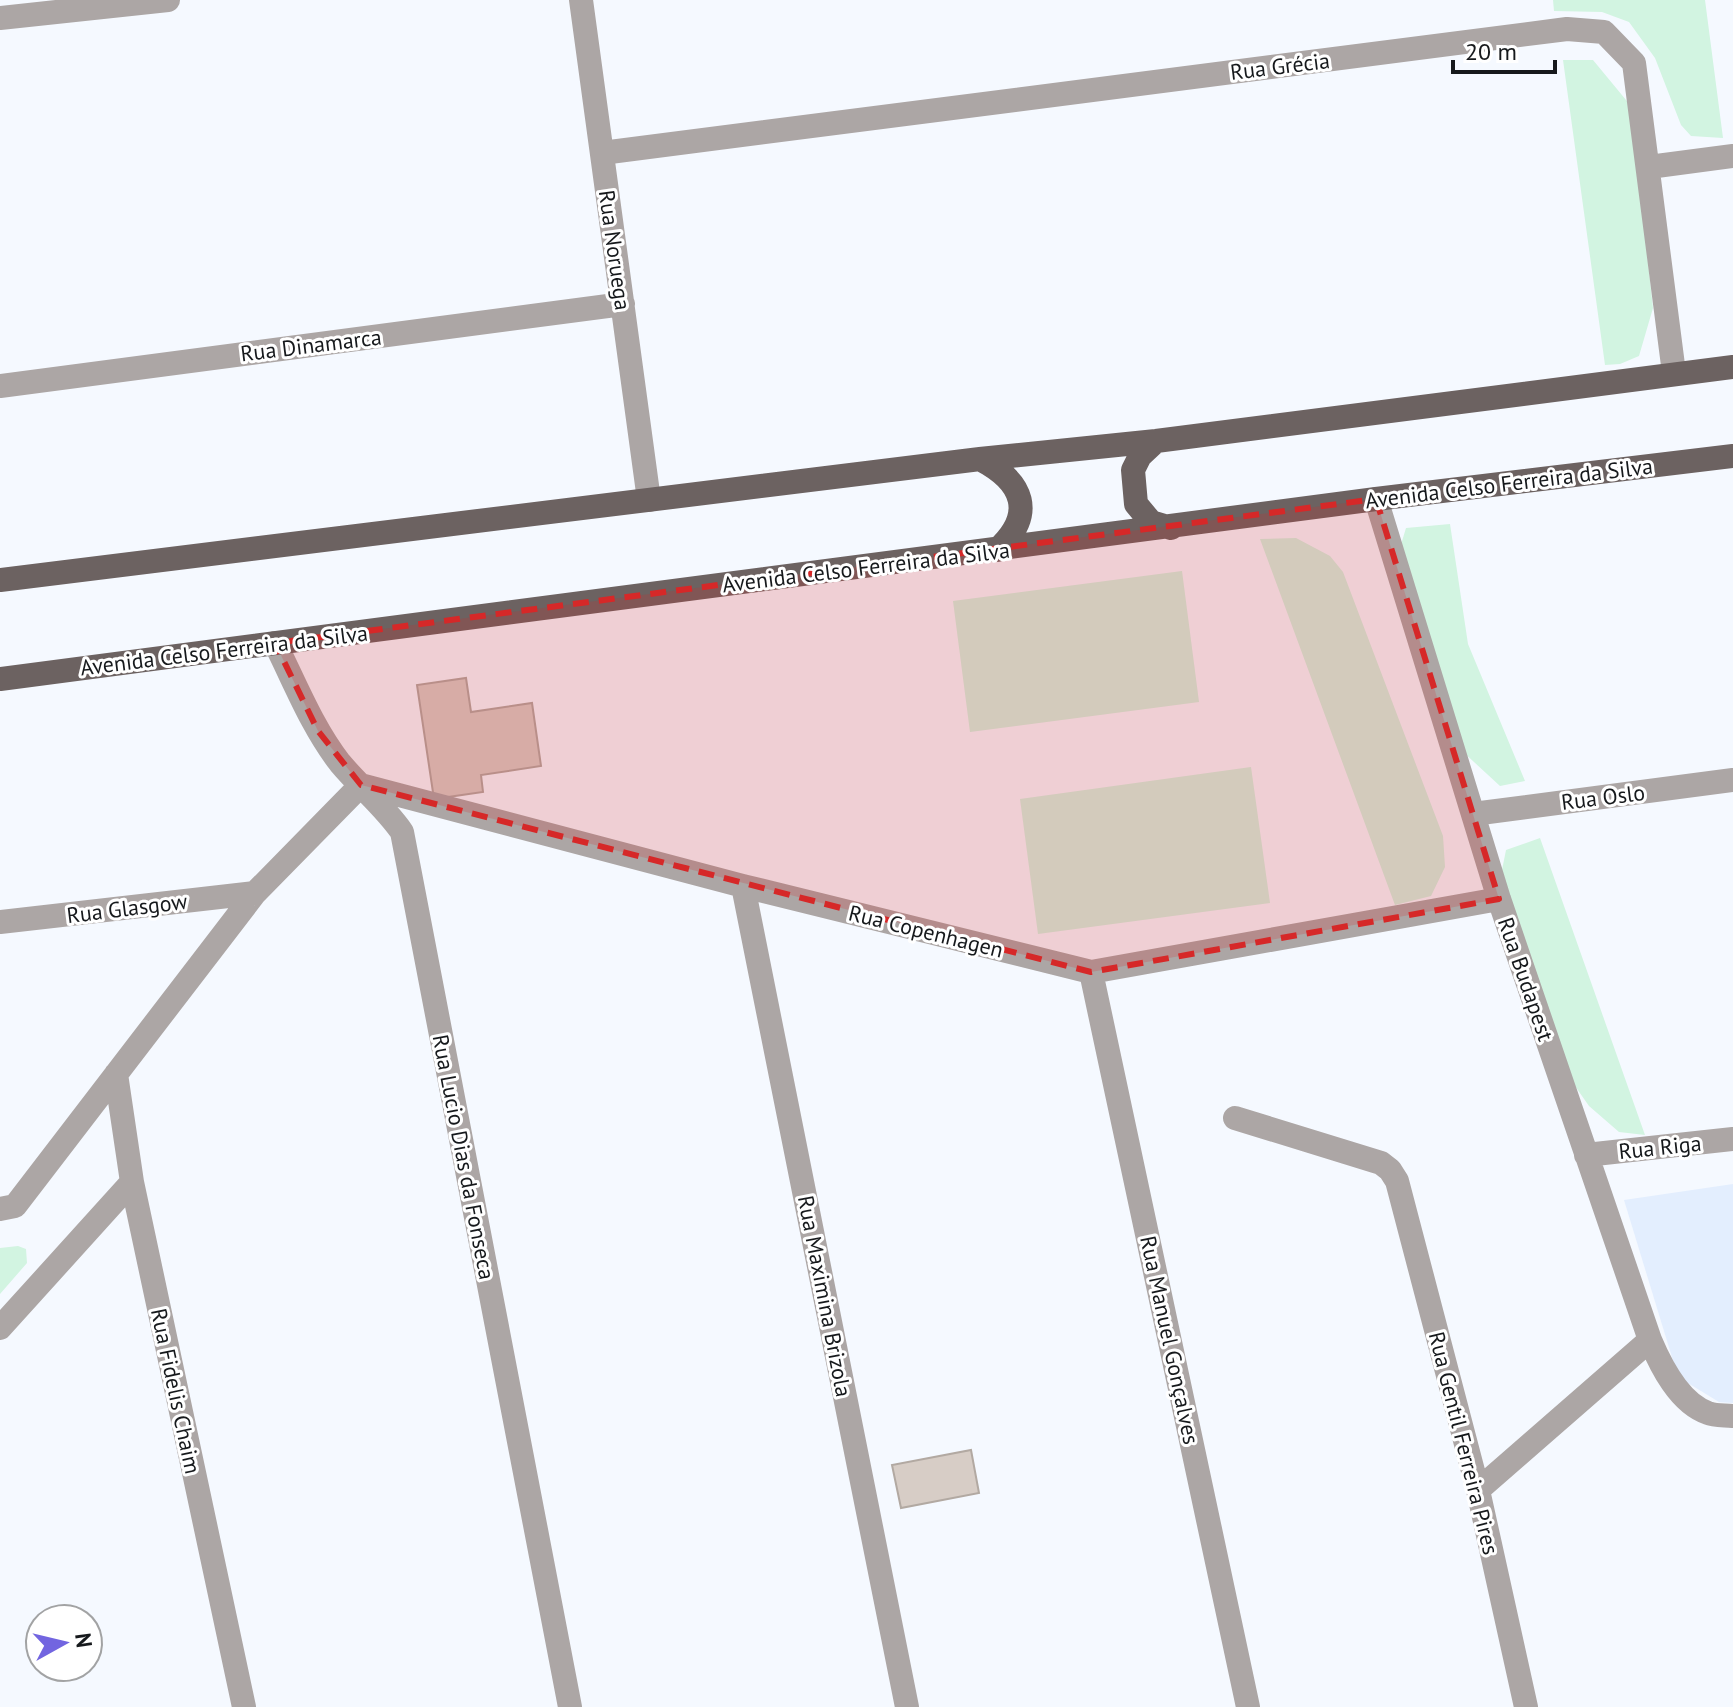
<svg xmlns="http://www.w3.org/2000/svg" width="1733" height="1707" font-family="'PT Sans',sans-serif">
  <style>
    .built { fill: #e3eefe }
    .green { fill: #d2f4e1 }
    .building { fill: #d7cdc6; stroke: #b2a9a2; stroke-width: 2 }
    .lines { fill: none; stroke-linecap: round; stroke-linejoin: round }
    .minor { stroke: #aca6a5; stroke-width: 24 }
    .major { stroke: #6c6261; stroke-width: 24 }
    .marked { fill: #d62828; fill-opacity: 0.2; stroke: #d62828; stroke-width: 6; stroke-dasharray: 16 10; stroke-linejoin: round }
    .labels { text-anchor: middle; stroke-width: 6; stroke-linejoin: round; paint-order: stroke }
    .street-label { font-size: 22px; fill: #16191c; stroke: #fff }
  </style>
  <rect width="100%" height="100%" fill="#f5f9ff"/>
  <!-- built -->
  <path class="built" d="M1733,1184V1403L1719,1402L1678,1377L1624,1200Z"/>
  <!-- green -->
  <path class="green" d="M1553,0H1705L1723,138L1691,136L1681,125L1655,58L1629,22L1602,12L1554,11Z
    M1563,60H1593L1631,106L1653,308L1639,356L1620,364L1605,365Z
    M1450,524L1468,644L1525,781L1500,786L1461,750L1396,561L1406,528Z
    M1296,538L1330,556L1343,572L1443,836L1445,867L1431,896L1395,905L1260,539Z
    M1182,571L1199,702L970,732L953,601Z
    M1251,767L1270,903L1038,934L1020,799Z
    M1540,838L1645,1135L1619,1132L1589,1106L1568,1076L1501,875L1506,850Z
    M18,1246L26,1249L27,1263L0,1294V1248Z"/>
  <!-- building -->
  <path class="building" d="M466,678L471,712L532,703L541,766L481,775L483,792L434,799L417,685Z
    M971,1450L979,1493L901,1508L892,1465Z"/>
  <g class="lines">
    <!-- minor -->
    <path class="minor" d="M581,0L649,500
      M0,18L168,0
      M602,153L1567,29L1604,32L1634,63L1674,373
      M1649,167L1733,156
      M0,386L623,304
      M1376,499L1499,899L1650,1340C1661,1366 1679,1403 1708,1413C1715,1416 1725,1415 1733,1416
      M275,643C295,683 312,727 340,763C360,787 384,806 402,832L570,1707
      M361,785L743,886L1091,972L1499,899
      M1473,814L1733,780
      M743,886L907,1707
      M0,922L255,893
      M1091,972L1248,1707
      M116,1074L132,1182L244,1707
      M1235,1118L1381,1163L1390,1170L1397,1181L1478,1490L1526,1707
      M1586,1155L1733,1139
      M0,1209L15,1206L255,893L361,785
      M0,1328L132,1182
      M1478,1490L1650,1340"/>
    <!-- major -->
    <path class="major" d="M1156,441L1140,456L1133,470L1136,504L1151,522L1171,528
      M980,459C1024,482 1036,514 997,550
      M0,580L980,459L1156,441L1733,367
      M0,679L1376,499L1733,456"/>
  </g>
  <!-- marked area -->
  <path class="marked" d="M1376,499L1499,899L1091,972L361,785L318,731L275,643Z"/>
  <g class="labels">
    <!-- street labels -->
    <g class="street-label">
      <text transform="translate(1280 66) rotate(-7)" y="8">Rua Grécia</text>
      <text transform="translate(615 250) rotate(82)" y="8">Rua Noruega</text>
      <text transform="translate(311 345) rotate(-7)" y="8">Rua Dinamarca</text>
      <text transform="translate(1509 483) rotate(-7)" y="8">Avenida Celso Ferreira da Silva</text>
      <text transform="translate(866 567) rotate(-7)" y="8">Avenida Celso Ferreira da Silva</text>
      <text transform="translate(224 650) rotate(-7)" y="8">Avenida Celso Ferreira da Silva</text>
      <text transform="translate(1603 797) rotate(-7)" y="8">Rua Oslo</text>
      <text transform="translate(127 908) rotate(-7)" y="8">Rua Glasgow</text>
      <text transform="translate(926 931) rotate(14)" y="8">Rua Copenhagen</text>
      <text transform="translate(1526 979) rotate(71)" y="8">Rua Budapest</text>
      <text transform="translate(1660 1147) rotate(-6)" y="8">Rua Riga</text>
      <text transform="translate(464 1157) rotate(79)" y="8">Rua Lucio Dias da Fonseca</text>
      <text transform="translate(825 1296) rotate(79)" y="8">Rua Maximina Brizola</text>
      <text transform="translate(1170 1340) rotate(78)" y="8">Rua Manuel Gonçalves</text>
      <text transform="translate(176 1391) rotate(78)" y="8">Rua Fidelis Chaim</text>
      <text transform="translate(1464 1443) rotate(76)" y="8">Rua Gentil Ferreira Pires</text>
    </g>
  </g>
  <!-- north arrow -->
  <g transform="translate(64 1643) rotate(82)"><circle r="38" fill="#ffffff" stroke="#a2a3a4" stroke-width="2"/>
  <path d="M0-6L14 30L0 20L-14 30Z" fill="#7265e0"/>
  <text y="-12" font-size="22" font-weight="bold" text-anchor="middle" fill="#16191c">N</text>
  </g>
  <!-- scale -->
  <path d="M1453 60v12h102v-12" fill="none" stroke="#16191c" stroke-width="4"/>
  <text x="1465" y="60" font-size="24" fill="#16191c" stroke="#ffffff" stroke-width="6" paint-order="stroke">20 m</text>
</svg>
